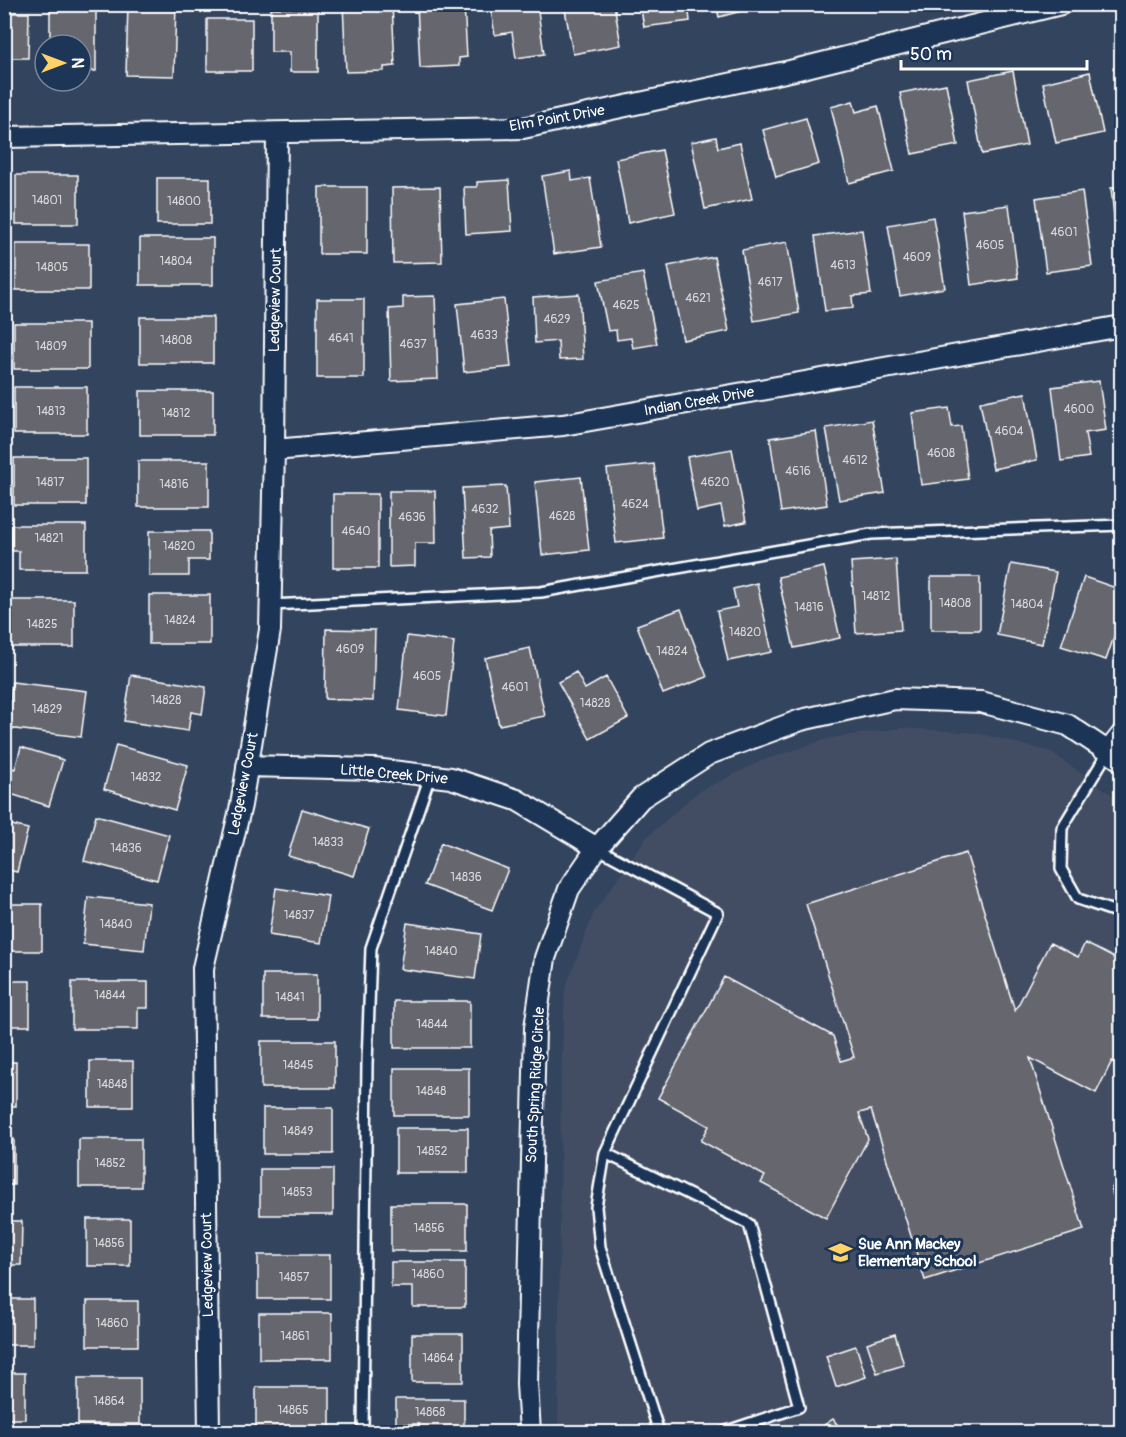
<svg xmlns="http://www.w3.org/2000/svg" width="1126" height="1437" font-family="Pangolin,sans-serif">
  <style>
    .built { fill: #424e63 }
    .building { fill: #65666e; stroke: #fff; stroke-width: 1.5 }
    .lines { fill: none; stroke-linecap: round; stroke-linejoin: round }
    .lane-casing { stroke: #fff; stroke-width: 14 }
    .street-casing { stroke: #fff; stroke-width: 24 }
    .lane { stroke: #1d3557; stroke-width: 9 }
    .street { stroke: #1d3557; stroke-width: 20 }
    .labels { text-anchor: middle; stroke-width: 6; stroke-linejoin: round; paint-order: stroke }
    .number-label { font-size: 12px; fill: #d8d9db }
    .street-label { font-size: 15px; fill: #fff; stroke: #1d3557 }
    .poi-label { font-size: 15px; font-weight: bold; fill: #fff; stroke: #1d3557; text-anchor: start }
  </style>
  <rect width="100%" height="100%" fill="#33445e"/>
  <filter id="ink" filterUnits="userSpaceOnUse"><feTurbulence type="fractalNoise" baseFrequency=".0167" numOctaves="2"/><feDisplacementMap in="SourceGraphic" scale="12" xChannelSelector="R" yChannelSelector="G"/><feConvolveMatrix kernelMatrix="1 2 1 2 8 2 1 2 1" color-interpolation-filters="sRGB"/></filter>
  <g filter="url(#ink)">
    <!-- built -->
    <path class="built" d="M902,728L977,733L1051,752L1121,801V1432H558L561,1075L565,989L594,912L647,837L698,792L761,761L831,738Z"/>
    <!-- building -->
    <path class="building" d="M50,4H96V71H81V45H50Z
      M128,4H176L174,76L126,75Z
      M343,4H392L395,66L384,67V71L346,72Z
      M417,4H464L467,57L459,58V66L420,68Z
      M490,4H537L544,54L516,58L512,32L495,35Z
      M564,4H614L621,45L573,54Z
      M640,4H688L690,21L644,27Z
      M716,4H764V5L719,17Z
      M271,8H318V72H290V52H271Z
      M4,13H29L28,58H4Z
      M207,19H252V71H207Z
      M1122,60V77L1113,68Z
      M1013,71L1027,145L982,154L968,80Z
      M1090,72L1103,133L1056,143L1043,83Z
      M946,84L958,145L912,154L900,93Z
      M853,101L856,112L878,106L894,171L849,183L831,107Z
      M806,118L819,164L776,177L763,130Z
      M716,137L718,148L740,143L752,199L705,209L691,142Z
      M662,150L675,213L628,223L616,159Z
      M571,171L572,181L590,178L601,247L554,254L542,176Z
      M16,175H78V224H16Z
      M157,178H210V224H157Z
      M509,180L512,231L466,234L464,187H477V182Z
      M319,187H367V254H319Z
      M440,187L442,262L393,263L392,188Z
      M1122,187V244H1117L1111,188Z
      M1082,191L1092,266L1046,272L1036,198Z
      M1009,205L1018,278L971,285L962,211Z
      M933,217L945,288L900,296L888,225Z
      M862,230L871,294L852,296L853,308L825,311L815,236Z
      M140,238H213V285H140Z
      M787,242L799,313L754,321L742,250Z
      M16,244H89V290H16Z
      M714,257L729,331L683,340L668,266Z
      M643,273L657,344L633,348L631,338L617,340L616,330L608,331L598,281Z
      M579,294L583,359L559,360L558,341L535,343L533,297Z
      M435,296L438,379L391,381L389,309L403,308V297Z
      M317,299H364V378H317Z
      M504,299L511,367L464,372L457,304Z
      M140,317H213V363H140Z
      M14,323H88V369H14Z
      M1099,381L1106,430L1085,433L1089,457L1061,461L1052,387Z
      M14,387H87V434H14Z
      M140,391H213V435H140Z
      M1025,393L1037,460L993,469L980,402Z
      M949,408L952,427L961,426L968,479L921,485L912,413Z
      M872,420L885,493L839,500L826,428Z
      M816,431L827,505L781,512L770,438Z
      M732,449L746,522L725,526L721,506L697,511L687,457Z
      M14,458H86V505H14Z
      M138,461H209V507H138Z
      M654,464L663,538L616,543L607,469Z
      M581,477L589,550L542,555L535,482Z
      M506,486L509,529L489,531L490,557L466,558L462,488Z
      M389,491H435L436,543H415V566L389,567Z
      M333,494H378V568H333Z
      M12,525H86V570H19V551H12Z
      M149,531H209V560H189V576H149Z
      M896,559L901,630L856,633L851,562Z
      M1011,564L1056,572L1042,644L997,635Z
      M824,567L840,638L794,648L778,577Z
      M931,577H980V630H931Z
      M1084,577L1122,590V613L1106,660L1061,646Z
      M757,583L772,652L728,661L717,611L737,607L733,589Z
      M149,595H210V644H149Z
      M11,600H74V647H11Z
      M681,609L707,677L663,694L637,625Z
      M326,629L375,630L373,701L325,699Z
      M407,636L454,642L446,716L399,710Z
      M530,648L545,716L499,725L485,658Z
      M576,672L585,689L606,677L628,718L590,739L558,682Z
      M131,675L206,687L202,714L191,712L188,731L124,721Z
      M12,682L87,691L81,737L7,728Z
      M116,745L188,765L175,810L104,789Z
      M21,747L63,760L49,806L4,792V766L15,769Z
      M302,809L369,829L354,876L288,856Z
      M96,815L169,835L157,880L84,861Z
      M4,823L28,829L17,872L4,869Z
      M441,843L508,869L492,910L425,885Z
      M966,853L1015,1011L1050,943L1078,957L1085,943L1122,962V1066L1112,1061L1096,1093L1030,1058L1084,1230L925,1280L871,1110L859,1113L868,1139L826,1218L761,1183L765,1176L701,1141L709,1126L658,1098L724,977L833,1036L841,1061L854,1057L806,904Z
      M276,888L328,896L321,943L269,935Z
      M88,897L149,903L144,950L83,944Z
      M4,904H42V951H4Z
      M407,923L481,934L475,979L400,969Z
      M263,974H317V1019H263Z
      M4,981H30V1026H4Z
      M72,982H148V1008H138V1029H72Z
      M394,1001H470V1048H394Z
      M261,1041H335V1088H261Z
      M90,1061H133V1107H90Z
      M4,1062H16V1106H4Z
      M394,1068H469V1115H394Z
      M263,1108H333V1154H263Z
      M396,1128H468V1173H396Z
      M4,1139H14V1185H4Z
      M79,1139H141V1187H79Z
      M260,1169H333V1215H260Z
      M391,1204H467V1251H391Z
      M87,1219H130V1266H87Z
      M4,1221H22L21,1265H4Z
      M258,1255H330V1299H258Z
      M391,1262H465V1307H413V1287H391Z
      M4,1299H33V1345H4Z
      M87,1301H138V1346H87Z
      M259,1313H332V1359H259Z
      M412,1334H463V1382H412Z
      M895,1334L904,1365L877,1373L867,1343Z
      M856,1346L866,1377L836,1387L826,1356Z
      M4,1373H25V1419H4Z
      M78,1378H140V1424H78Z
      M256,1387H330V1432H256Z
      M396,1399H464V1432H419V1424H396Z
      M833,1419L843,1432H814Z"/>
    <g class="lines">
      <defs>
        <path id="lane" d="M270,605L541,592L871,534L1122,525
          M1108,752L1062,828L1061,869L1078,899L1122,914
          M597,848L718,913L605,1153L596,1207L600,1247L659,1432
          M605,1153L749,1224L799,1407L724,1432
          M1122,1184L1118,1190L1122,1204
          M363,1432L367,1064L371,948L430,776"/>
        <path id="street" d="M4,137L523,128L790,71L1061,4
          M274,450L563,425L1122,326
          M1108,752L1122,734
          M247,766L374,769L451,778L517,800L597,848
          M209,1432L203,968L241,805L270,630L274,450L277,133
          M530,1432L527,1384L535,1028L545,958L569,889L597,848L641,798L709,754L801,720L895,699L981,702L1068,725L1122,761"/>
      </defs>
      <!-- lane casing -->
      <use href="#lane" class="lane-casing"/>
      <!-- street casing -->
      <use href="#street" class="street-casing"/>
      <!-- lane -->
      <use href="#lane" class="lane"/>
      <!-- street -->
      <use href="#street" class="street"/>
    </g>
  </g>
  <!-- icons -->
  <defs>
    <symbol id="school-bare" viewBox="-9 -9 18 18"><path d="M0-5L7-2L0 1L-7-2ZM-4 1L0 2.5L4 1V4Q0 6-4 4Z" fill="#ffd166" stroke="#1d3557" stroke-width="2.5" paint-order="stroke"/></symbol>
  </defs>
  <g fill-rule="evenodd">
    <use href="#school-bare" x="824" y="1236" width="33" height="33"/>
  </g>
  <g class="labels">
    <!-- number labels -->
    <g class="number-label">
      <text x="47" y="204">14801</text>
      <text x="184" y="205">14800</text>
      <text x="1064" y="236">4601</text>
      <text x="990" y="249">4605</text>
      <text x="917" y="261">4609</text>
      <text x="176" y="265">14804</text>
      <text x="843" y="269">4613</text>
      <text x="52" y="271">14805</text>
      <text x="770" y="286">4617</text>
      <text x="698" y="302">4621</text>
      <text x="626" y="309">4625</text>
      <text x="557" y="323">4629</text>
      <text x="484" y="339">4633</text>
      <text x="341" y="342">4641</text>
      <text x="176" y="344">14808</text>
      <text x="413" y="348">4637</text>
      <text x="51" y="350">14809</text>
      <text x="1079" y="413">4600</text>
      <text x="51" y="415">14813</text>
      <text x="176" y="417">14812</text>
      <text x="1009" y="435">4604</text>
      <text x="941" y="457">4608</text>
      <text x="855" y="464">4612</text>
      <text x="798" y="475">4616</text>
      <text x="50" y="486">14817</text>
      <text x="715" y="486">4620</text>
      <text x="174" y="488">14816</text>
      <text x="635" y="508">4624</text>
      <text x="485" y="513">4632</text>
      <text x="562" y="520">4628</text>
      <text x="412" y="521">4636</text>
      <text x="356" y="535">4640</text>
      <text x="49" y="542">14821</text>
      <text x="179" y="550">14820</text>
      <text x="876" y="600">14812</text>
      <text x="955" y="607">14808</text>
      <text x="1027" y="608">14804</text>
      <text x="809" y="611">14816</text>
      <text x="180" y="624">14824</text>
      <text x="42" y="628">14825</text>
      <text x="745" y="636">14820</text>
      <text x="350" y="653">4609</text>
      <text x="672" y="655">14824</text>
      <text x="427" y="680">4605</text>
      <text x="515" y="691">4601</text>
      <text x="166" y="704">14828</text>
      <text x="595" y="707">14828</text>
      <text x="47" y="713">14829</text>
      <text x="146" y="781">14832</text>
      <text x="328" y="846">14833</text>
      <text x="126" y="852">14836</text>
      <text x="466" y="881">14836</text>
      <text x="299" y="919">14837</text>
      <text x="116" y="928">14840</text>
      <text x="441" y="955">14840</text>
      <text x="110" y="999">14844</text>
      <text x="290" y="1001">14841</text>
      <text x="432" y="1028">14844</text>
      <text x="298" y="1069">14845</text>
      <text x="112" y="1088">14848</text>
      <text x="431" y="1095">14848</text>
      <text x="298" y="1135">14849</text>
      <text x="432" y="1155">14852</text>
      <text x="110" y="1167">14852</text>
      <text x="297" y="1196">14853</text>
      <text x="429" y="1232">14856</text>
      <text x="109" y="1247">14856</text>
      <text x="428" y="1278">14860</text>
      <text x="294" y="1281">14857</text>
      <text x="112" y="1327">14860</text>
      <text x="295" y="1340">14861</text>
      <text x="438" y="1362">14864</text>
      <text x="109" y="1405">14864</text>
      <text x="293" y="1414">14865</text>
      <text x="430" y="1416">14868</text>
    </g>
    <!-- street labels -->
    <g class="street-label">
      <text transform="translate(557 118) rotate(-10)" y="5">Elm Point Drive</text>
      <text transform="translate(275 300) rotate(-89)" y="5">Ledgeview Court</text>
      <text transform="translate(699 401) rotate(-10)" y="5">Indian Creek Drive</text>
      <text transform="translate(394 774) rotate(5)" y="5">Little Creek Drive</text>
      <text transform="translate(243 784) rotate(-79)" y="5">Ledgeview Court</text>
      <text transform="translate(535 1085) rotate(-87)" y="5">South Spring Ridge Circle</text>
      <text transform="translate(207 1265) rotate(-91)" y="5">Ledgeview Court</text>
    </g>
    <!-- poi labels -->
    <g class="poi-label">
      <text x="858" y="1249">Sue Ann Mackey<tspan x="858" dy="17">Elementary School</tspan></text>
    </g>
  </g>
  <!-- margin -->
  <rect width="1126" height="1437" fill="none" stroke="#1d3557" stroke-width="24"/>
  <rect x="12" y="12" width="1102" height="1413" fill="none" stroke="#fff" stroke-width="2" filter="url(#ink)"/>
  <!-- north arrow -->
  <g transform="translate(63 63) rotate(90)"><circle r="28" fill="#1d3557" stroke="#77869a" stroke-width="1.5"/>
  <path d="M0-4.5L10 22L0 15L-10 22Z" fill="#ffd166"/>
  <text y="-9" font-size="16" font-weight="bold" text-anchor="middle" fill="#ffffff">N</text>
  </g>
  <!-- scale -->
  <path d="M901 60v9h186v-9" fill="none" stroke="#ffffff" stroke-width="3"/>
  <text x="910" y="60" font-size="18" fill="#ffffff" stroke="#1d3557" stroke-width="4.5" paint-order="stroke">50 m</text>
</svg>
